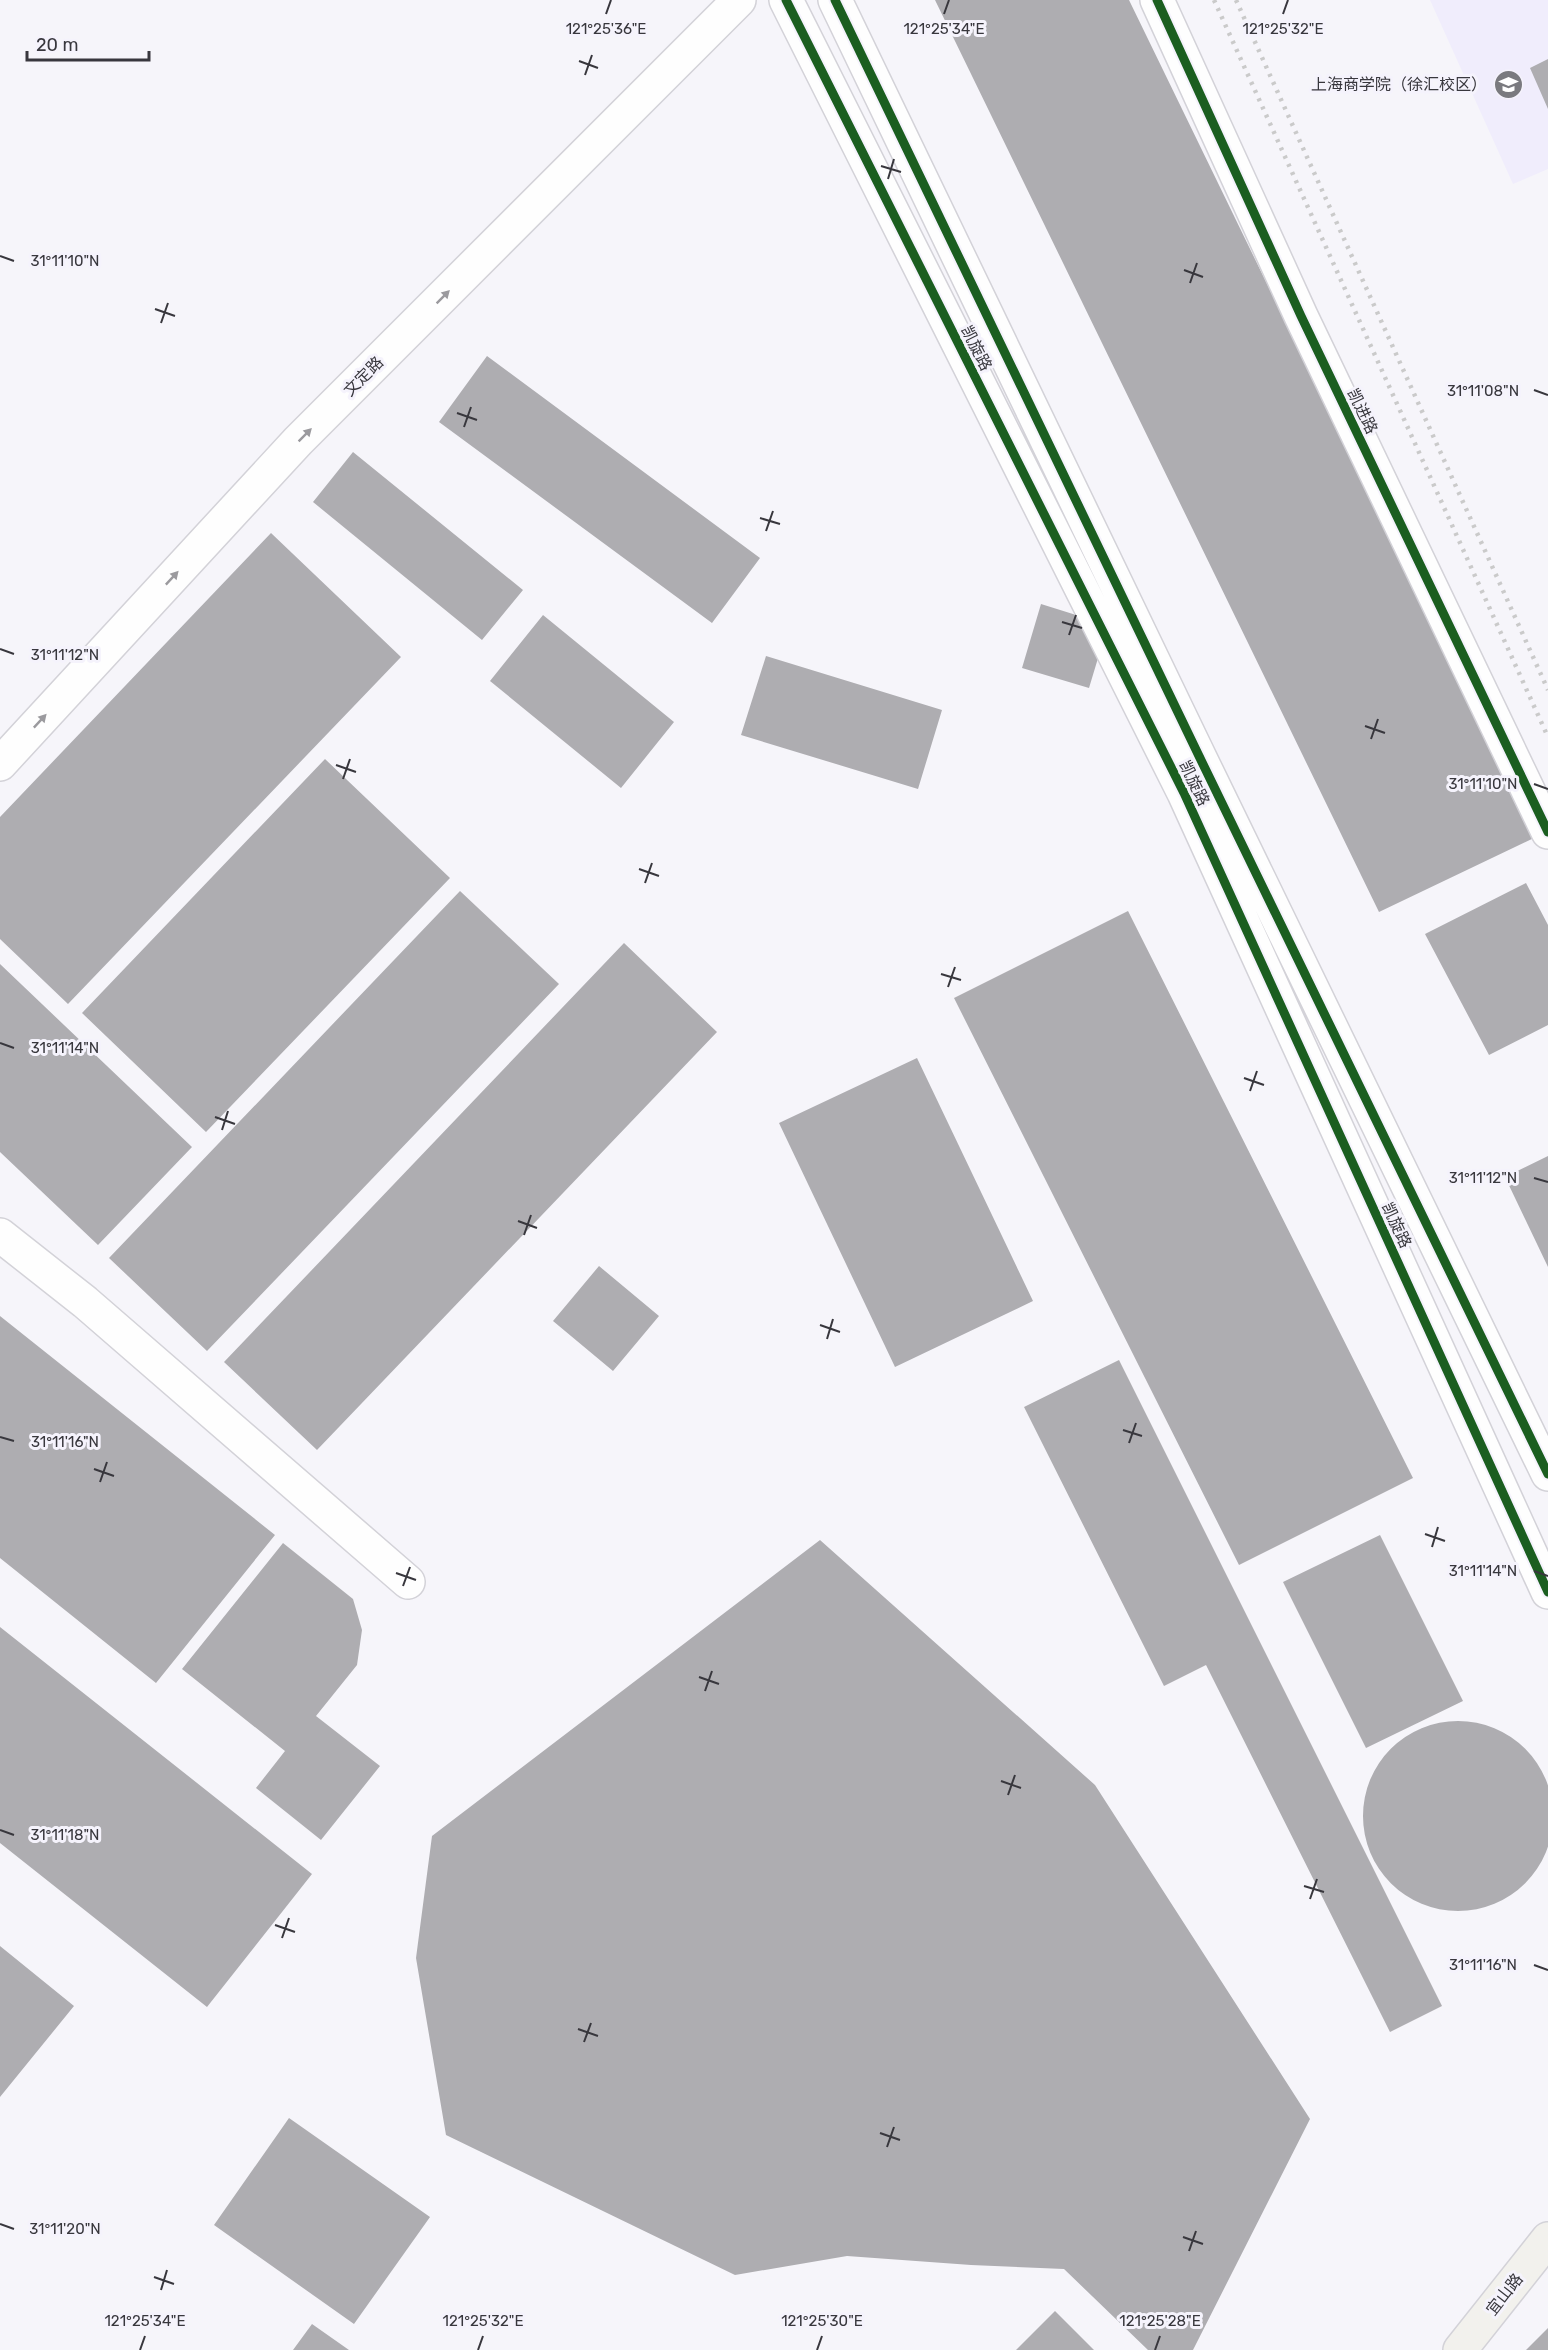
<svg xmlns="http://www.w3.org/2000/svg" width="1548" height="2350" font-family="Rubik,'Noto Sans SC',sans-serif">
  <style>
    .built { fill: #f0edfc }
    .building { fill: #aeadb1 }
    .lines { fill: none; stroke-linecap: round; stroke-linejoin: round }
    .minor-casing { stroke: #d3d2d8; stroke-width: 36 }
    .tertiary-casing { stroke: #d3d2d8; stroke-width: 36 }
    .secondary-casing { stroke: #d3d2d8; stroke-width: 36 }
    .minor { stroke: #fefefe; stroke-width: 33 }
    .tertiary { stroke: #fefefe; stroke-width: 33 }
    .secondary { stroke: #f2f1ed; stroke-width: 33 }
    .rail { stroke: #cacaca; stroke-width: 4.5; stroke-dasharray: 3 6; stroke-linecap: butt }
    .cycleway-casing { stroke: #f5f3fc; stroke-width: 13 }
    .cycleway { stroke: #1b5e20; stroke-width: 9 }
    .oneway { fill: #9b9a9e }
    .ticks { fill: none; stroke: #38373d; stroke-width: 2 }
    .labels { text-anchor: middle; stroke-width: 6; stroke-linejoin: round; paint-order: stroke }
    .poi-label { font-size: 16px; fill: #38373d; stroke: #f5f3fc; text-anchor: end }
    .street-label { font-size: 16px; fill: #38373d; stroke: #f5f3fc }
    .ticks-label { font-size: 15px; text-anchor: middle; fill: #38373d; stroke: #f5f3fc; stroke-width: 6; stroke-linejoin: round; paint-order: stroke }
  </style>
  <rect width="100%" height="100%" fill="#f6f5fa"/>
  <!-- built -->
  <path class="built" d="M1430,0H1548V169L1513,184Z"/>
  <!-- building -->
  <path class="building" d="M935,0H1129L1536,837L1379,912Z
    M1548,59V109L1530,68Z
    M487,356L760,558L712,623L439,422Z
    M353,452L523,590L482,640L313,502Z
    M271,533L401,657L68,1004L0,939V817Z
    M1041,604L1108,625L1089,688L1022,668Z
    M543,615L674,722L621,788L490,681Z
    M766,656L942,710L918,789L741,735Z
    M325,759L450,878L206,1132L82,1013Z
    M1526,883L1548,925V1025L1489,1055L1425,934Z
    M460,891L559,984L207,1351L109,1258Z
    M1128,911L1413,1478L1239,1565L954,998Z
    M624,943L717,1032L317,1450L224,1362Z
    M0,964L192,1147L98,1245L0,1152Z
    M917,1058L1033,1301L895,1367L779,1123Z
    M1548,1156V1267L1505,1177Z
    M599,1266L659,1316L613,1371L553,1321Z
    M0,1316L275,1535L156,1683L0,1558Z
    M1119,1360L1442,2006L1390,2032L1206,1665L1164,1686L1024,1407Z
    M1380,1535L1463,1701L1366,1748L1283,1582Z
    M820,1540L1095,1785L1310,2119L1193,2350H1148L1064,2269L971,2265L847,2256L735,2275L446,2135L416,1958L432,1836Z
    M283,1543L353,1599L362,1630L357,1665L316,1716L380,1766L321,1840L256,1788L285,1751L182,1669Z
    M0,1627L312,1874L207,2007L0,1843Z
    M1363 1816a95 95 0 1 1 190 0a95 95 0 1 1-190 0Z
    M0,1946L74,2006L0,2097Z
    M289,2118L430,2217L354,2324L214,2225Z
    M1055,2311L1094,2350H1016Z
    M312,2324L349,2350H293Z
    M1548,2328V2350H1526Z"/>
  <g class="lines">
    <defs>
      <path id="minor" d="M1157,0L1301,316L1548,832
        M0,764L298,441L739,0
        M0,1235L85,1302L408,1582"/>
      <path id="tertiary" d="M786,0L1184,793L1548,1592
        M835,0L1199,756L1548,1474"/>
      <path id="secondary" d="M1460,2350L1548,2239"/>
    </defs>
    <!-- minor casing -->
    <use href="#minor" class="minor-casing"/>
    <!-- tertiary casing -->
    <use href="#tertiary" class="tertiary-casing"/>
    <!-- secondary casing -->
    <use href="#secondary" class="secondary-casing"/>
    <!-- minor -->
    <use href="#minor" class="minor"/>
    <!-- tertiary -->
    <use href="#tertiary" class="tertiary"/>
    <!-- secondary -->
    <use href="#secondary" class="secondary"/>
    <!-- rail -->
    <path class="rail" d="M1214,0L1548,737
      M1236,0L1548,690"/>
    <defs>
      <path id="cycleway" d="M786,0L1184,793L1548,1592
        M835,0L1199,756L1548,1474
        M1157,0L1301,316L1548,832"/>
    </defs>
    <!-- cycleway casing -->
    <use href="#cycleway" class="cycleway-casing"/>
    <!-- cycleway -->
    <use href="#cycleway" class="cycleway"/>
  </g>
  <!-- one-way arrows -->
  <defs><path id="oneway-solid" d="M-6-.8H1V-3.2L6.5 0L1 3.2V.8H-6Z" transform="scale(1.5)"/></defs>
  <g class="oneway">
    <use href="#oneway-solid" transform="translate(443 297) rotate(-45)"/>
    <use href="#oneway-solid" transform="translate(305 435) rotate(-45)"/>
    <use href="#oneway-solid" transform="translate(172 578) rotate(-47)"/>
    <use href="#oneway-solid" transform="translate(40 721) rotate(-47)"/>
  </g>
  <!-- ticks -->
  <path class="ticks" d="M606,14L611,0M944,14L949,0M1283,14L1288,0M579,61L598,68M585,75L592,55M881,166L901,172M888,179L894,159M0,256L14,261M1184,270L1203,277M1190,283L1197,263M155,309L175,316M161,323L168,303M1534,390L1548,395M457,413L477,420M464,427L471,407M760,518L780,524M766,531L773,511M1062,622L1082,628M1069,635L1076,615M0,649L14,654M1365,726L1385,733M1371,739L1378,719M336,765L356,772M343,779L350,759M1534,784L1548,789M639,869L659,876M645,883L652,863M941,974L961,980M948,987L955,967M0,1043L14,1048M1244,1078L1264,1085M1250,1091L1257,1071M215,1117L235,1124M222,1130L228,1111M1534,1178L1548,1182M518,1221L537,1228M524,1235L531,1215M820,1325L840,1332M827,1339L833,1319M1123,1430L1142,1436M0,1437L14,1441M1129,1443L1136,1423M94,1469L114,1476M100,1482L107,1462M1425,1534L1445,1541M1432,1547L1438,1527M1534,1571L1548,1576M396,1573L416,1580M403,1586L410,1567M699,1677L719,1684M705,1691L712,1671M1001,1781L1021,1788M1008,1795L1015,1775M0,1830L14,1835M1304,1886L1324,1892M1310,1899L1317,1879M275,1925L295,1932M282,1938L289,1918M1534,1965L1548,1970M578,2029L598,2036M584,2042L591,2023M880,2133L900,2140M887,2147L894,2127M0,2224L14,2229M1183,2237L1203,2244M1189,2251L1196,2231M154,2277L174,2284M161,2290L167,2270M140,2350L145,2336M478,2350L483,2336M817,2350L822,2336M1155,2350L1160,2336"/>
  <!-- icons -->
  <defs>
    <symbol id="university-disc" viewBox="-11 -11 22 22"><circle r="9.5" fill="#7a7a7f" stroke="#f5f3fc"/><path d="M0-5L7-2L0 1L-7-2ZM-4 1L0 2.5L4 1V4Q0 6-4 4Z" fill="#fff"/></symbol>
  </defs>
  <g fill-rule="evenodd">
    <use href="#university-disc" x="1492" y="68" width="33" height="33"/>
  </g>
  <g class="labels">
    <!-- poi labels -->
    <g class="poi-label">
      <text x="1487" y="90">上海商学院（徐汇校区）</text>
    </g>
    <!-- street labels -->
    <g class="street-label">
      <text transform="translate(977 348) rotate(63)" y="6">凯旋路</text>
      <text transform="translate(363 376) rotate(-45)" y="6">文定路</text>
      <text transform="translate(1363 411) rotate(64)" y="6">凯进路</text>
      <text transform="translate(1195 783) rotate(64)" y="6">凯旋路</text>
      <text transform="translate(1397 1225) rotate(65)" y="6">凯旋路</text>
      <text transform="translate(1504 2294) rotate(-52)" y="6">宜山路</text>
    </g>
  </g>
  <g class="ticks-label">
    <text x="606" y="34">121°25'36"E</text>
    <text x="944" y="34">121°25'34"E</text>
    <text x="1283" y="34">121°25'32"E</text>
    <text x="65" y="266">31°11'10"N</text>
    <text x="1483" y="396">31°11'08"N</text>
    <text x="65" y="660">31°11'12"N</text>
    <text x="1483" y="789">31°11'10"N</text>
    <text x="65" y="1053">31°11'14"N</text>
    <text x="1483" y="1183">31°11'12"N</text>
    <text x="65" y="1447">31°11'16"N</text>
    <text x="1483" y="1576">31°11'14"N</text>
    <text x="65" y="1840">31°11'18"N</text>
    <text x="1483" y="1970">31°11'16"N</text>
    <text x="65" y="2234">31°11'20"N</text>
    <text x="145" y="2326">121°25'34"E</text>
    <text x="483" y="2326">121°25'32"E</text>
    <text x="822" y="2326">121°25'30"E</text>
    <text x="1160" y="2326">121°25'28"E</text>
  </g>
  <!-- scale -->
  <path d="M27 51v9h122v-9" fill="none" stroke="#38373d" stroke-width="3"/>
  <text x="36" y="51" font-size="18" fill="#38373d" stroke="#f5f3fc" stroke-width="4.5" paint-order="stroke">20 m</text>
</svg>
